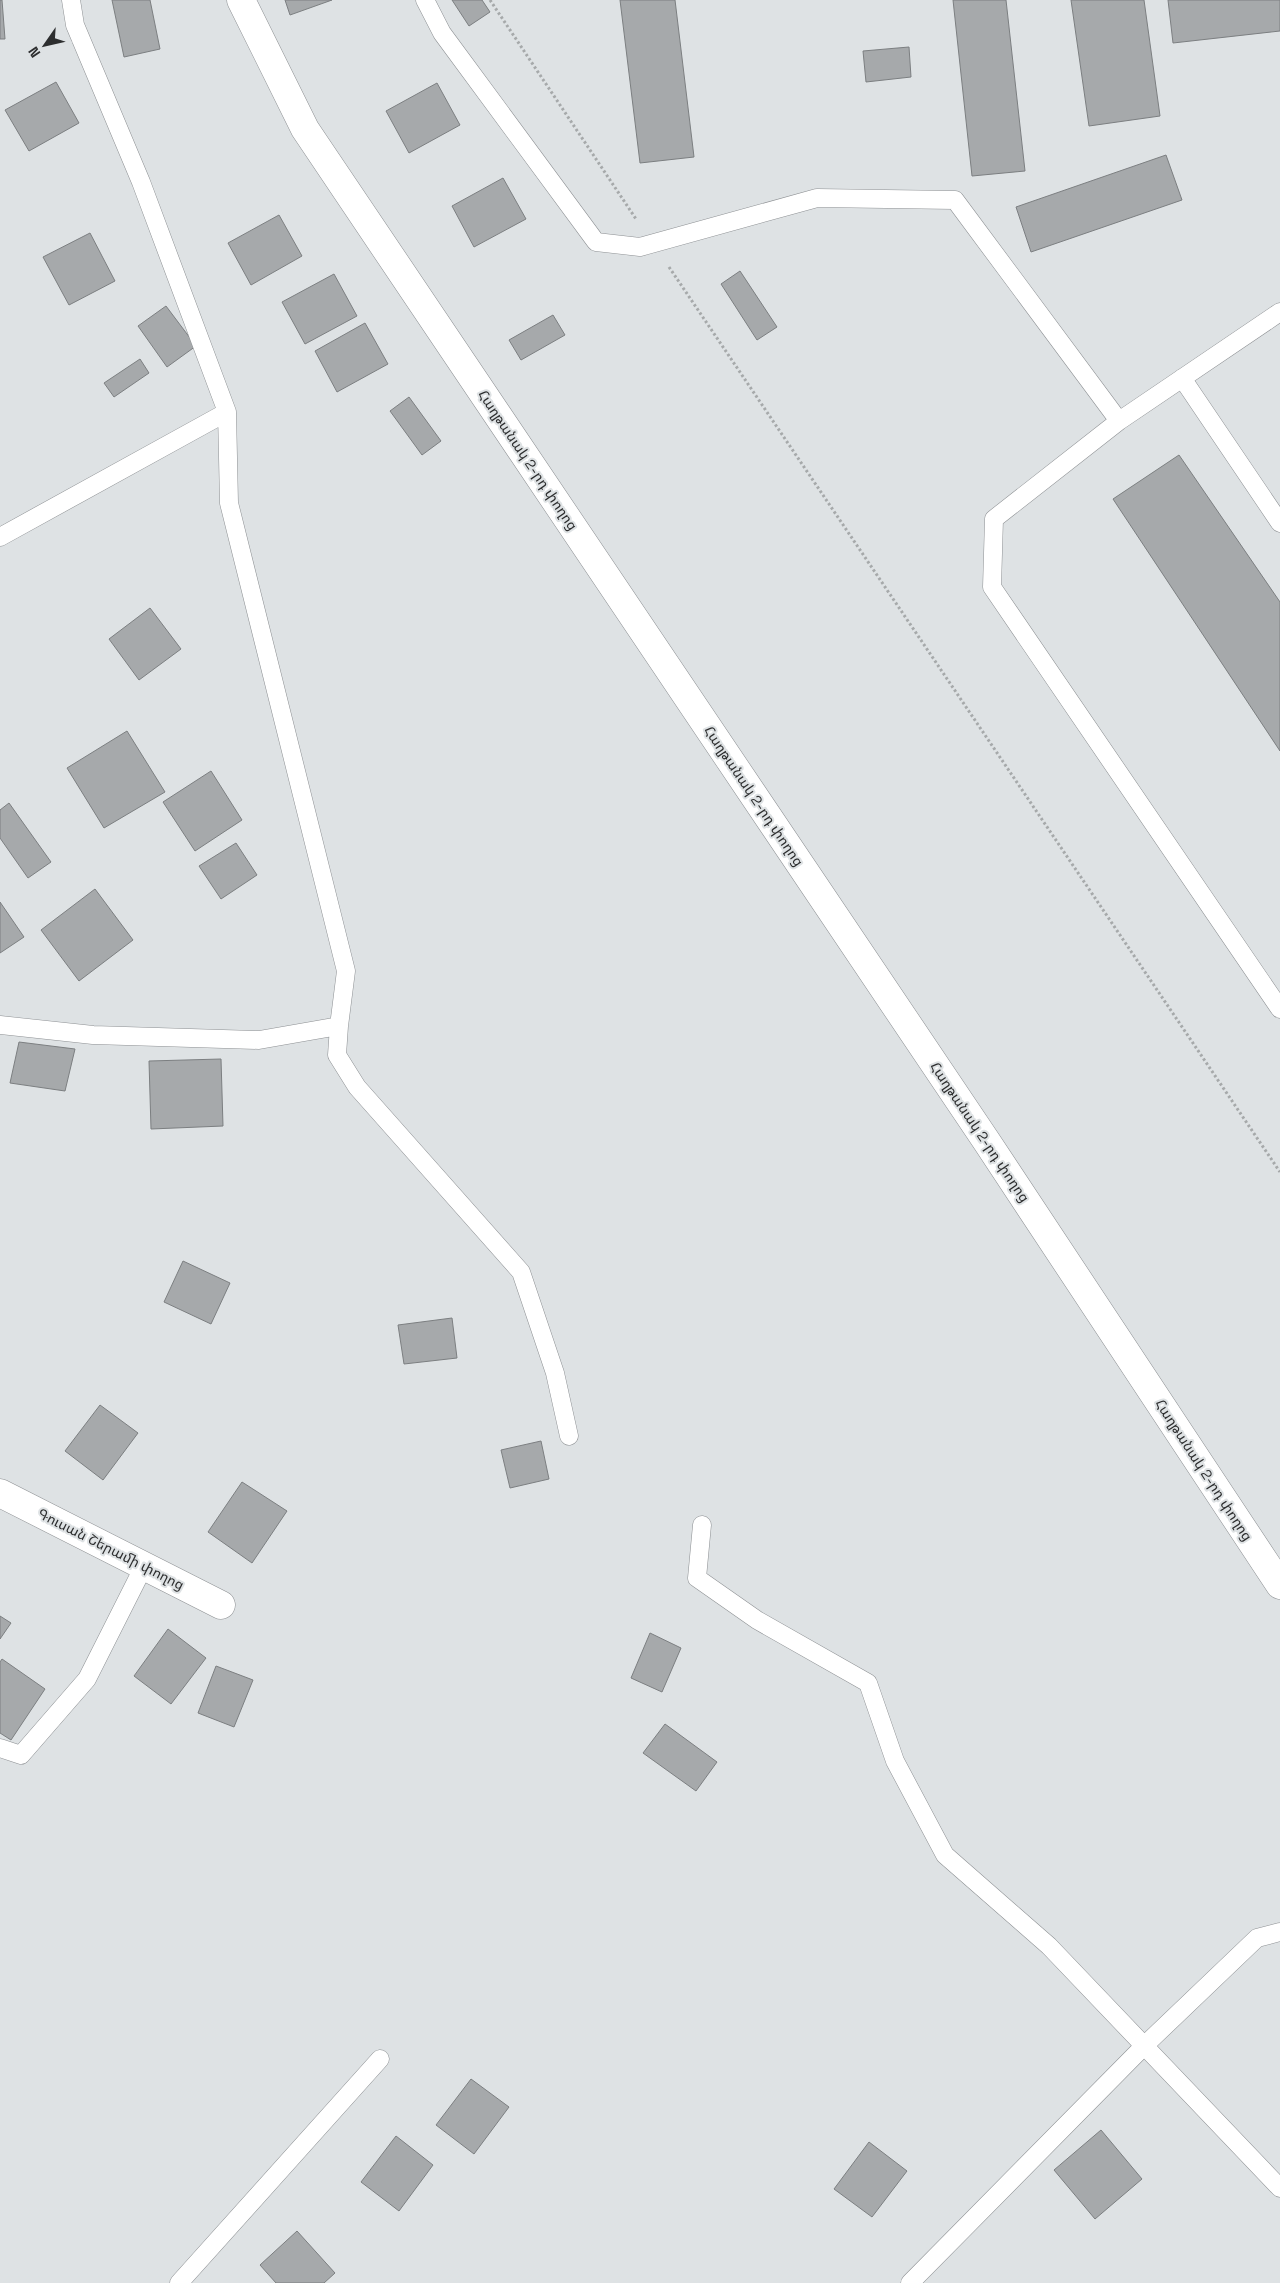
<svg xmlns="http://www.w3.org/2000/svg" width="1280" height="2283" font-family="'Space Grotesk','Noto Sans Armenian',sans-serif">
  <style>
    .building { fill: #a6a9ab; stroke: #7c7f81 }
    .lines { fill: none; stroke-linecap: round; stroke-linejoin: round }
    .lane-casing { stroke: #8d9093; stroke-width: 19 }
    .street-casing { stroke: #8d9093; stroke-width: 29 }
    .path { stroke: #a6a9aa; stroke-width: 3; stroke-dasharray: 2.5 2.5; stroke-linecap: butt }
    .lane { stroke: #fff; stroke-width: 18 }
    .street { stroke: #fff; stroke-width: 28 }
    .labels { text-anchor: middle; stroke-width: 4; stroke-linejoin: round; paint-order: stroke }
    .street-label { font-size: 14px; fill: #2d2e2f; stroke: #dee2e4 }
  </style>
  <rect width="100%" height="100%" fill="#dee2e4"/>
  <!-- building -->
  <path class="building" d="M0,0H2L5,39H0Z
    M112,0H150L160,49L124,57Z
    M285,0H332L290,15Z
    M452,0H482L490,12L469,26Z
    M620,0H675L694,157L640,163Z
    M953,0H1006L1025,171L972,176Z
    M1071,0H1144L1160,116L1089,126Z
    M1168,0H1280V31L1173,43Z
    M909,47L911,77L866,82L863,51Z
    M56,82L79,123L29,151L5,110Z
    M437,83L460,125L409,153L386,111Z
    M1166,155L1182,200L1031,252L1016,207Z
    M503,178L526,219L474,247L452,206Z
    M279,215L302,256L251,285L228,243Z
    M90,233L115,281L69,305L43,257Z
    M740,271L777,327L757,340L721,284Z
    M334,274L357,316L305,344L282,302Z
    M166,306L196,346L167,367L138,326Z
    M553,315L565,335L521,360L509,340Z
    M365,323L388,364L337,392L315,351Z
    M140,359L149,373L114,397L104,383Z
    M409,397L441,441L422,455L390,411Z
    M1179,455L1280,602V751L1113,499Z
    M150,608L181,649L139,680L109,639Z
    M127,731L165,792L104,828L67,768Z
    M211,771L242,820L195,851L163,802Z
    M9,803L51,862L28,878L0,838V810Z
    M236,843L257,875L221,899L199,866Z
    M95,889L133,940L79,981L41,930Z
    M0,902L24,937L0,953Z
    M19,1042L75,1049L65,1091L10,1083Z
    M221,1059L223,1126L151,1129L149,1061Z
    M183,1261L230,1283L211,1324L164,1302Z
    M452,1318L457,1358L404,1364L398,1325Z
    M100,1405L138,1433L103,1480L65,1451Z
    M541,1441L549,1479L510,1488L501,1450Z
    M242,1482L287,1511L252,1563L208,1532Z
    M0,1616L11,1623L0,1639Z
    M168,1629L206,1658L171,1704L134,1676Z
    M650,1633L681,1648L662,1692L631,1678Z
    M2,1659L45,1689L11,1740L0,1733V1662Z
    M216,1666L253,1680L234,1727L198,1713Z
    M665,1724L717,1762L696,1791L643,1753Z
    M471,2079L509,2107L474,2154L436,2125Z
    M1101,2130L1142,2179L1095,2219L1054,2170Z
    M396,2136L433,2165L399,2211L361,2182Z
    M869,2142L907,2171L872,2217L834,2189Z
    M297,2231L335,2273L324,2283H276L260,2265Z"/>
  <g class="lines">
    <defs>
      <path id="lane" d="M71,0L75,25L141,182L227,412L229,503L346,971L339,1026L337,1055L357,1087L521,1272L555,1373L569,1436
        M425,0L442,33L596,242L640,247L817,198L955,200L1119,421L994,519L992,587L1280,1009
        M1182,378L1280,523
        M1119,421L1280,312
        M0,537L227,412
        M0,1025L93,1035L259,1040L339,1026
        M702,1525L697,1578L757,1620L868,1683L895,1761L945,1855L1049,1946L1280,2188
        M0,1748L21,1755L87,1679L144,1566
        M179,2283L380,2059
        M910,2283L1144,2046L1257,1938L1280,1932"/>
      <path id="street" d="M241,0L305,129L987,1142L1280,1585
        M0,1493L221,1605"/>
    </defs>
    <!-- lane casing -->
    <use href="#lane" class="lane-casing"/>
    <!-- street casing -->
    <use href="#street" class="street-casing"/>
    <!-- path -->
    <path class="path" d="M490,0L636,219
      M669,267L1280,1172"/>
    <!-- lane -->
    <use href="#lane" class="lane"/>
    <!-- street -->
    <use href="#street" class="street"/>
  </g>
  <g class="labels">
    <!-- street labels -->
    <g class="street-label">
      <text transform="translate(528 460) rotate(56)" y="5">Հաղթանակ 2-րդ փողոց</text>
      <text transform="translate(754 796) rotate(56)" y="5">Հաղթանակ 2-րդ փողոց</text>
      <text transform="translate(980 1132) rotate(56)" y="5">Հաղթանակ 2-րդ փողոց</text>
      <text transform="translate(1204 1470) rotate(57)" y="5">Հաղթանակ 2-րդ փողոց</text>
      <text transform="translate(111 1549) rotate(27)" y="5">Գուսան Շերամի փողոց</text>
    </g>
  </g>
  <!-- north arrow -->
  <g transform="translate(45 45) rotate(236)" stroke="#dee2e4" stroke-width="4" paint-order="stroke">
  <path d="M0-4L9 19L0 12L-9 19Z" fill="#2d2e2f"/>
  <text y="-8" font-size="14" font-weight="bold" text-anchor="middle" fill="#2d2e2f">N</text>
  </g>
</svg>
